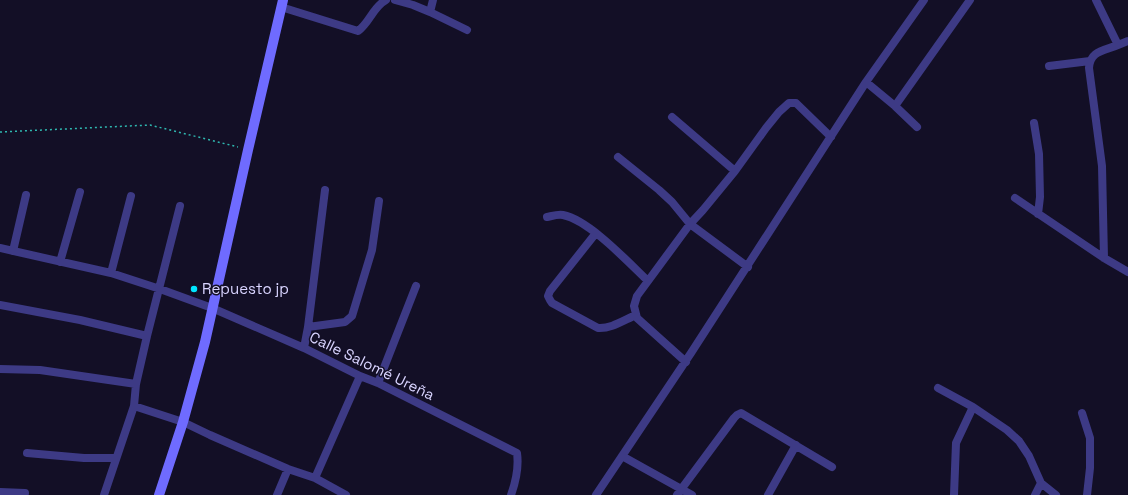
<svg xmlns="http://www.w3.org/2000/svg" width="1128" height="495" font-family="'Space Grotesk',sans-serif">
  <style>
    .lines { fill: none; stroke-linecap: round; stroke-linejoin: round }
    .path { stroke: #2fb8b0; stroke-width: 1.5; stroke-dasharray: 2 3; stroke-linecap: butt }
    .street { stroke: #3d3a85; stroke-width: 8 }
    .secondary { stroke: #6f6bff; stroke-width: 10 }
    .poi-dot { fill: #00e5ff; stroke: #130f26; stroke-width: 1.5 }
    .labels { text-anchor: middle; stroke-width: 3; stroke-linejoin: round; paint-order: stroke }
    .poi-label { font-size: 15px; fill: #d9d4ff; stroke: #130f26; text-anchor: start }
    .street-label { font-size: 15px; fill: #d9d4ff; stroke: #130f26 }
  </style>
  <rect width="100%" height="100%" fill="#130f26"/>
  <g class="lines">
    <!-- path -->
    <path class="path" d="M0,132L150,125L238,147"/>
    <!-- street -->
    <path class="street" d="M395,0L413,5L430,12L433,0
      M1096,0L1118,45L1128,41
      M281,7L358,31C370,22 373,7 386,0
      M430,12L467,30
      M1049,66L1090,61
      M866,82L895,106L970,0
      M895,106L917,127
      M672,117L735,171
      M1034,123L1039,154L1040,197L1038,214
      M618,157L659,190L672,202L690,224L748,267
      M1015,198L1104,258L1128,272
      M547,217C552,216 558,214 563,215C589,220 628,262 648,281
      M596,233L550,291L548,296L550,300L552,303L598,328C611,329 624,320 636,315
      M0,248L111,273L160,289L212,308L304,348L360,376L378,383L517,453C519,467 516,481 511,495
      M13,251L26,195
      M1104,258L1102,166L1089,68C1090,51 1103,51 1118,45
      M60,262L80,192
      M111,273L131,196
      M0,305L80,320L147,336
      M308,327L345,322L352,316L372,250L379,201
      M304,348L308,327L325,190
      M686,362L637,318L634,306L637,296L690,224L703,210L735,171L766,128L779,112L789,103H796L831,137
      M0,369L40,370L136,384
      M378,383L416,286
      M938,388L973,407L1007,430L1019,441L1029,456L1041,483L1056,495
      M134,406L183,422L210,435L288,469L315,478L346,495
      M1082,413L1090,438V468L1087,495
      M27,453L84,458H116
      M622,456L692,495
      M315,478L360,376
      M0,492L25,493
      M104,495L134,406L136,384L147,336L180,206
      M277,495L288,469
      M596,495L691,353L866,82L924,0
      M677,495L734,418L737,415L741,413L832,467
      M768,495L796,445
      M954,495L956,443L973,407
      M1035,495L1041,483"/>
    <!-- secondary -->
    <path class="secondary" d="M159,495L183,422L205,342L248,150L283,0"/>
  </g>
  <!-- markers -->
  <circle class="poi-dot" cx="194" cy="289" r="4"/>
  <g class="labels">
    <!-- poi labels -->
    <g class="poi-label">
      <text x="202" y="294">Repuesto jp</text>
    </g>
    <!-- street labels -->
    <g class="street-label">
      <text transform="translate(372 366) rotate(26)" y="5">Calle Salomé Ureña</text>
    </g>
  </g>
</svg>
